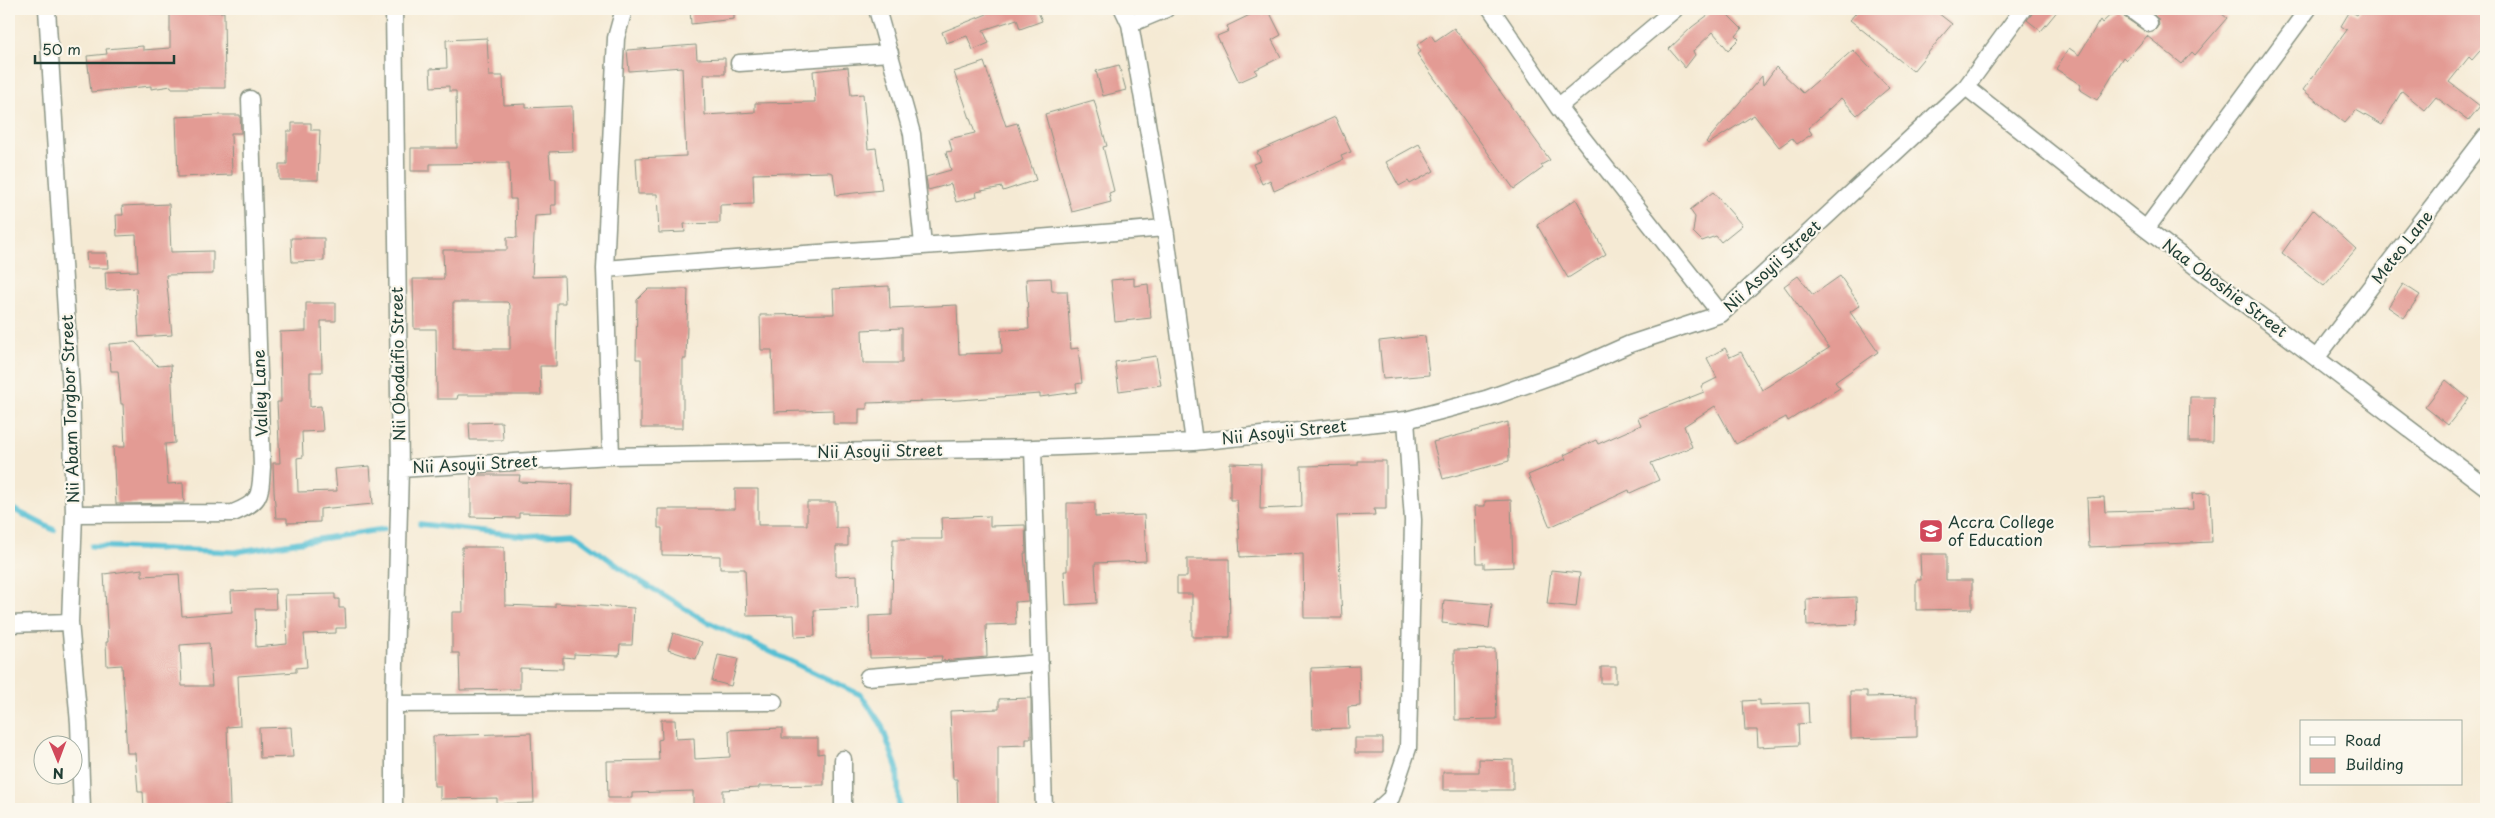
<svg xmlns="http://www.w3.org/2000/svg" width="2495" height="818" font-family="'Playpen Sans',sans-serif">
  <style>
    .lines { fill: none; stroke-linecap: round; stroke-linejoin: round }
    .stream { stroke: #57c0d4; stroke-width: 5.5 }
    .building { fill: #e39b94; fill-rule: evenodd }
    .street-casing { stroke: #8a9484; stroke-width: 19 }
    .street { stroke: #fff; stroke-width: 16 }
    .labels { text-anchor: middle; stroke-width: 4.5; stroke-linejoin: round; paint-order: stroke }
    .street-label { font-size: 16px; fill: #1f3d34; stroke: #fbf7ec }
    .poi-label { font-size: 16px; fill: #1f3d34; stroke: #fbf7ec; text-anchor: start }
  </style>
  <rect width="100%" height="100%" fill="#fbf7ec"/>
  <filter id="ink" filterUnits="userSpaceOnUse"><feTurbulence type="fractalNoise" baseFrequency=".02" numOctaves="2"/><feDisplacementMap in="SourceGraphic" scale="10" xChannelSelector="R" yChannelSelector="G"/><feConvolveMatrix kernelMatrix="1 2 1 2 8 2 1 2 1" color-interpolation-filters="sRGB"/></filter>
  <filter id="wash" filterUnits="userSpaceOnUse"><feTurbulence type="fractalNoise" baseFrequency=".0096" numOctaves="4" result="noise"/><feDisplacementMap in="SourceGraphic" scale="20" xChannelSelector="R" yChannelSelector="G"/><feGaussianBlur stdDeviation="1.12" result="paint"/><feColorMatrix in="noise" values="0 0 0 0 0 0 0 0 0 0 0 0 0 0 0 0 0 1.4 0 .05"/><feComposite in="paint" operator="in"/></filter>
  <g filter="url(#wash)">
    <rect width="100%" height="100%" fill="#f5ead4"/>
    <g class="lines">
      <!-- stream -->
      <path class="stream" d="M9,507L54,530
        M420,524L525,536L573,533L629,574L702,619L861,695L881,724L897,768L899,809
        M92,546L235,552L384,529"/>
    </g>
    <g id="blocks">
      <!-- building -->
      <path class="building" d="M690,9H734V19L691,24Z
        M985,9H1039L1038,12L1042,21L1020,29L1017,19L983,30L989,43L973,50L967,36L946,43L942,32L987,14Z
        M1716,9H1722L1742,29L1736,36L1739,39L1728,50L1713,32L1693,51L1695,55L1685,68L1669,49L1692,27Z
        M1859,9H1933L1952,24L1913,71L1850,20Z
        M2036,9H2059L2041,31L2027,20Z
        M2117,9H2120L2124,17L2148,33L2153,32L2159,25L2158,19L2153,14L2157,9H2216L2227,18L2195,55L2192,52L2182,64L2147,36L2126,60L2123,57L2097,100L2079,89L2081,85L2056,69L2069,48L2079,55L2100,20L2102,23Z
        M2361,9H2486V44L2472,60L2469,57L2449,82L2480,106L2468,121L2436,97L2425,110L2402,91L2382,125L2356,110L2345,123L2303,90L2347,30L2341,26L2350,11L2357,15Z
        M1258,11L1260,15L1269,11L1281,35L1272,40L1281,57L1255,70L1257,74L1239,82L1217,36L1229,31L1227,26Z
        M170,12H224L225,88H171V86L151,89V86L91,92L87,56L107,54L106,49L143,46V50L170,48Z
        M1454,28L1550,160L1541,165L1543,168L1514,189L1417,54L1421,51L1417,45L1431,35L1435,41Z
        M487,38L489,76H503L504,105L526,104V108L572,106L573,151L549,152L551,179H556V205H551L552,215L535,216L532,277L564,276L565,303H557L556,366H540L541,395H458L457,399H437L436,329H414L413,279H444L443,250H507V237L517,238L516,199H510L509,163L430,164V171H411V148H457L456,91H449V86L431,87L430,69L447,68L446,40ZM453,302H507L510,305V349H453Z
        M696,45L697,59L725,58V74H704L705,115L755,112V103L815,102L813,71L848,67L851,95L863,94L868,149L876,148L882,190L836,195L833,173L829,172L753,174L754,204L720,205V223L684,224L685,232L659,233L657,194H638L636,158L686,156L682,67L629,71L627,50Z
        M1853,50L1889,88L1857,115L1841,98L1808,128L1812,134L1797,144L1792,138L1779,147L1754,115L1708,144L1706,142L1762,76L1763,85L1776,67L1803,93Z
        M984,62L1006,126L1017,123L1036,180L1003,191L1002,187L976,192L977,197L956,202L951,184L928,190L926,177L951,170L946,152L952,151L949,139L975,133L954,72Z
        M1119,65L1126,90L1103,96L1096,71Z
        M1094,100L1107,146L1103,147L1114,191L1109,193L1111,202L1072,212L1045,114Z
        M218,115H240L241,133H231L232,175L178,177L176,117Z
        M1335,117L1351,152L1341,156L1343,160L1274,191L1270,180L1262,184L1253,164L1261,161L1257,152Z
        M292,123H311V130H320L318,180H279V164H287V131H292Z
        M1419,144L1434,171L1410,184L1408,181L1399,186L1386,162Z
        M1713,192L1742,225L1721,242L1716,236L1702,241L1693,232L1695,217L1690,210Z
        M1576,199L1606,254L1568,278L1537,225Z
        M169,204L171,252L213,251V274L166,275L172,335L139,337L136,288L106,290L105,272L138,271L136,235L117,236L116,215H123L122,206Z
        M2313,210L2356,249L2324,286L2282,253Z
        M291,238H324V261L292,262Z
        M86,253H107L108,268H87Z
        M1798,276L1813,295L1840,276L1860,305L1850,312L1878,352L1835,382L1840,388L1788,421L1786,417L1736,444L1715,406L1684,426L1692,447L1651,463L1659,480L1630,493L1629,490L1550,527L1528,475L1566,459L1564,455L1596,440L1598,444L1641,425L1638,418L1704,392L1701,386L1717,378L1707,358L1725,348L1730,357L1741,352L1762,390L1829,348L1784,286Z
        M1051,278L1052,291H1067L1071,349L1078,348L1082,383L1076,384L1077,392L1040,397V394L960,400L867,403V409H859V424H833V410L774,412L772,350H761L760,315L834,314L833,289L889,286L890,308L957,305L959,354L1002,353L1001,330L1029,329L1026,279ZM902,328V363H863L862,330Z
        M1134,278V286L1148,284L1151,318L1115,322L1111,280Z
        M2403,284L2420,295L2404,318L2388,307Z
        M648,289H688L686,359H683V428H641V359H636L637,300Z
        M306,303H336V321H321L322,372H310V407L321,406L323,431L302,432L303,457L297,458L298,492L337,491L335,469L370,466L373,504L320,509V522L287,523V518H276L274,491L273,463H280L277,402H281L280,332L306,331Z
        M1425,336L1429,375L1383,379L1379,341Z
        M135,342L158,366L171,365L175,443L165,444L168,484L183,483L184,503L116,504L113,447H125L123,404H121L118,371H111L109,344Z
        M1156,356L1161,385L1119,391L1115,362Z
        M2446,380L2469,399L2448,425L2425,407Z
        M2190,397H2214L2213,442H2189Z
        M502,422L503,440H470L469,423Z
        M1508,422L1509,461L1443,479L1433,442Z
        M1358,461H1386V509H1374L1375,515L1337,516L1342,618H1304L1303,554L1240,557L1237,500H1230V463L1261,464L1260,509L1302,507L1301,466L1358,465Z
        M471,475H520L519,482L573,484L572,514L519,513V518L471,517Z
        M735,489H758V525H807V502H836V528H848V546H836V576L857,575L858,608L814,610L815,636L795,637L794,615L747,616L745,569H720V556L662,555V528H658V509H735Z
        M2210,493L2212,542L2089,547L2087,498L2104,497L2105,512L2193,509L2192,494Z
        M1511,500L1513,567L1484,568V563H1477L1475,506H1485V501Z
        M1067,503H1095V517L1144,515L1146,561L1095,563L1097,603L1066,605L1064,571H1067Z
        M990,516V526L1025,525L1026,553H1024L1028,601L1015,602L1016,624L986,625L987,657L941,661L942,656L870,658L869,616L892,615L893,539H942L941,518Z
        M462,547H504L505,605L555,607V603L634,608L632,645H620L619,656L574,654V658L563,657V669L520,668V689L460,690L459,653H452V612H463Z
        M1920,554H1946V580H1972V609L1916,610V580H1921Z
        M1187,559H1229L1230,637H1192V594H1177V577H1187Z
        M142,569V576L179,574L182,616L232,612L231,591L275,589L276,609H255L256,647L287,644L285,595L335,594V599H339V608H345L346,628H336V633L304,634L307,667L296,668V672L238,676L240,726L227,727L230,806L144,809L143,792H138L135,753H127L122,665L107,666L106,642H108L104,574ZM209,643L212,686H182L180,645Z
        M1551,570L1580,573L1576,607L1547,604Z
        M1856,597L1857,624L1807,626L1806,599Z
        M1444,600L1492,604L1489,628L1442,623Z
        M673,633L702,642L696,659L668,650Z
        M1495,649L1497,719L1455,720L1454,650Z
        M718,655L738,659L731,686L712,681Z
        M1359,666L1360,706L1348,707L1349,728L1313,729L1311,668Z
        M1601,667H1616V683H1601Z
        M1850,691H1867V697L1917,696V737L1851,739Z
        M1031,698V738H1026V745L998,746V809H958L957,779H953L950,711L999,709V699Z
        M1760,700V705L1808,703L1809,723L1798,724L1799,745L1758,747L1757,730H1745L1743,701Z
        M661,720H675L676,739L694,738L695,759L730,757L729,730L782,728V738H818V754L824,753V785L759,786V788L723,790V809H693V791L632,793V798H608L607,761L659,760L658,740L662,739Z
        M291,727L293,757L260,758L259,728Z
        M531,733L534,803L497,804V798L440,799V786H434L433,736Z
        M1355,738H1383V753H1355Z
        M1479,759L1513,760V790H1443V772H1479Z"/>
    </g>
  </g>
  <g filter="url(#ink)">
    <use href="#blocks" fill-opacity="0" stroke="#8a9484" stroke-width="1"/>
    <g class="lines">
      <defs>
        <path id="street" d="M47,9L71,391L74,514L70,622L79,723L82,809
          M877,9L912,134L923,245
          M1123,9L1130,24L1165,228L1194,442
          M1491,9L1558,107L1721,314
          M2130,9L2149,23
          M1130,24L1166,9
          M739,63L890,53
          M1966,87L2146,229L2486,487
          M1558,107L1675,9
          M2146,229L2308,9
          M605,269C792,253 978,244 1165,228
          M2317,357L2486,136
          M1033,448L1044,809
          M611,456L605,269L616,38L624,9
          M400,469L611,456L1033,448L1194,442L1406,420L1486,399L1585,364L1630,344L1721,314L1966,87L2023,9
          M74,514L233,513C262,501 260,496 262,467L250,99
          M9,624L70,622
          M868,677L1040,663
          M394,704L774,702
          M394,809V704L400,469L394,9
          M843,809V759
          M1379,809L1391,798L1408,748L1413,520L1406,420"/>
      </defs>
      <!-- street casing -->
      <use href="#street" class="street-casing"/>
      <!-- street -->
      <use href="#street" class="street"/>
    </g>
  </g>
  <!-- icons -->
  <defs>
    <symbol id="university-square" viewBox="-11 -11 22 22"><rect x="-9" y="-9" width="18" height="18" rx="4" fill="#d1495b" stroke="#fbf7ec"/><path d="M0-5L7-2L0 1L-7-2ZM-4 1L0 2.5L4 1V4Q0 6-4 4Z" fill="#fff"/></symbol>
  </defs>
  <g fill-rule="evenodd">
    <use href="#university-square" x="1917" y="517" width="28" height="28"/>
  </g>
  <g class="labels">
    <!-- street labels -->
    <g class="street-label">
      <text transform="translate(2402 247) rotate(-52)" y="6">Meteo Lane</text>
      <text transform="translate(1772 266) rotate(-43)" y="6">Nii Asoyii Street</text>
      <text transform="translate(2225 288) rotate(37)" y="6">Naa Oboshie Street</text>
      <text transform="translate(398 364) rotate(-91)" y="6">Nii Obodaifio Street</text>
      <text transform="translate(260 393) rotate(-92)" y="6">Valley Lane</text>
      <text transform="translate(70 409) rotate(-92)" y="6">Nii Abam Torgbor Street</text>
      <text transform="translate(1284 432) rotate(-6)" y="6">Nii Asoyii Street</text>
      <text transform="translate(880 451) rotate(-1)" y="6">Nii Asoyii Street</text>
      <text transform="translate(475 464) rotate(-3)" y="6">Nii Asoyii Street</text>
    </g>
    <!-- poi labels -->
    <g class="poi-label">
      <text x="1948" y="528">Accra College<tspan x="1948" dy="18">of Education</tspan></text>
    </g>
  </g>
  <!-- margin -->
  <rect width="2495" height="818" fill="none" stroke="#fbf7ec" stroke-width="30"/>
  <!-- legend -->
  <rect x="2300" y="720" width="162" height="65" fill="#fbf7ec" stroke="#a3ada2"/>
  <rect x="2310" y="737" width="25" height="8" fill="#ffffff" stroke="#a3ada2"/>
  <text x="2345" y="746" font-size="15" fill="#1f3d34">Road</text>
  <rect x="2310" y="758" width="25" height="15" fill="#e39b94" stroke="#a3ada2"/>
  <text x="2345" y="770" font-size="15" fill="#1f3d34">Building</text>
  <!-- north arrow -->
  <g transform="translate(58 760) rotate(179)"><circle r="24" fill="#fbf7ec" stroke="#a3ada2"/>
  <path d="M0-4L9 19L0 12L-9 19Z" fill="#d1495b"/>
  <text y="-8" font-size="14" font-weight="bold" text-anchor="middle" fill="#1f3d34">N</text>
  </g>
  <!-- scale -->
  <path d="M35 55v8h139v-8" fill="none" stroke="#1f3d34" stroke-width="2.5"/>
  <text x="42" y="55" font-size="15" fill="#1f3d34" stroke="#fbf7ec" stroke-width="4" paint-order="stroke">50 m</text>
</svg>
